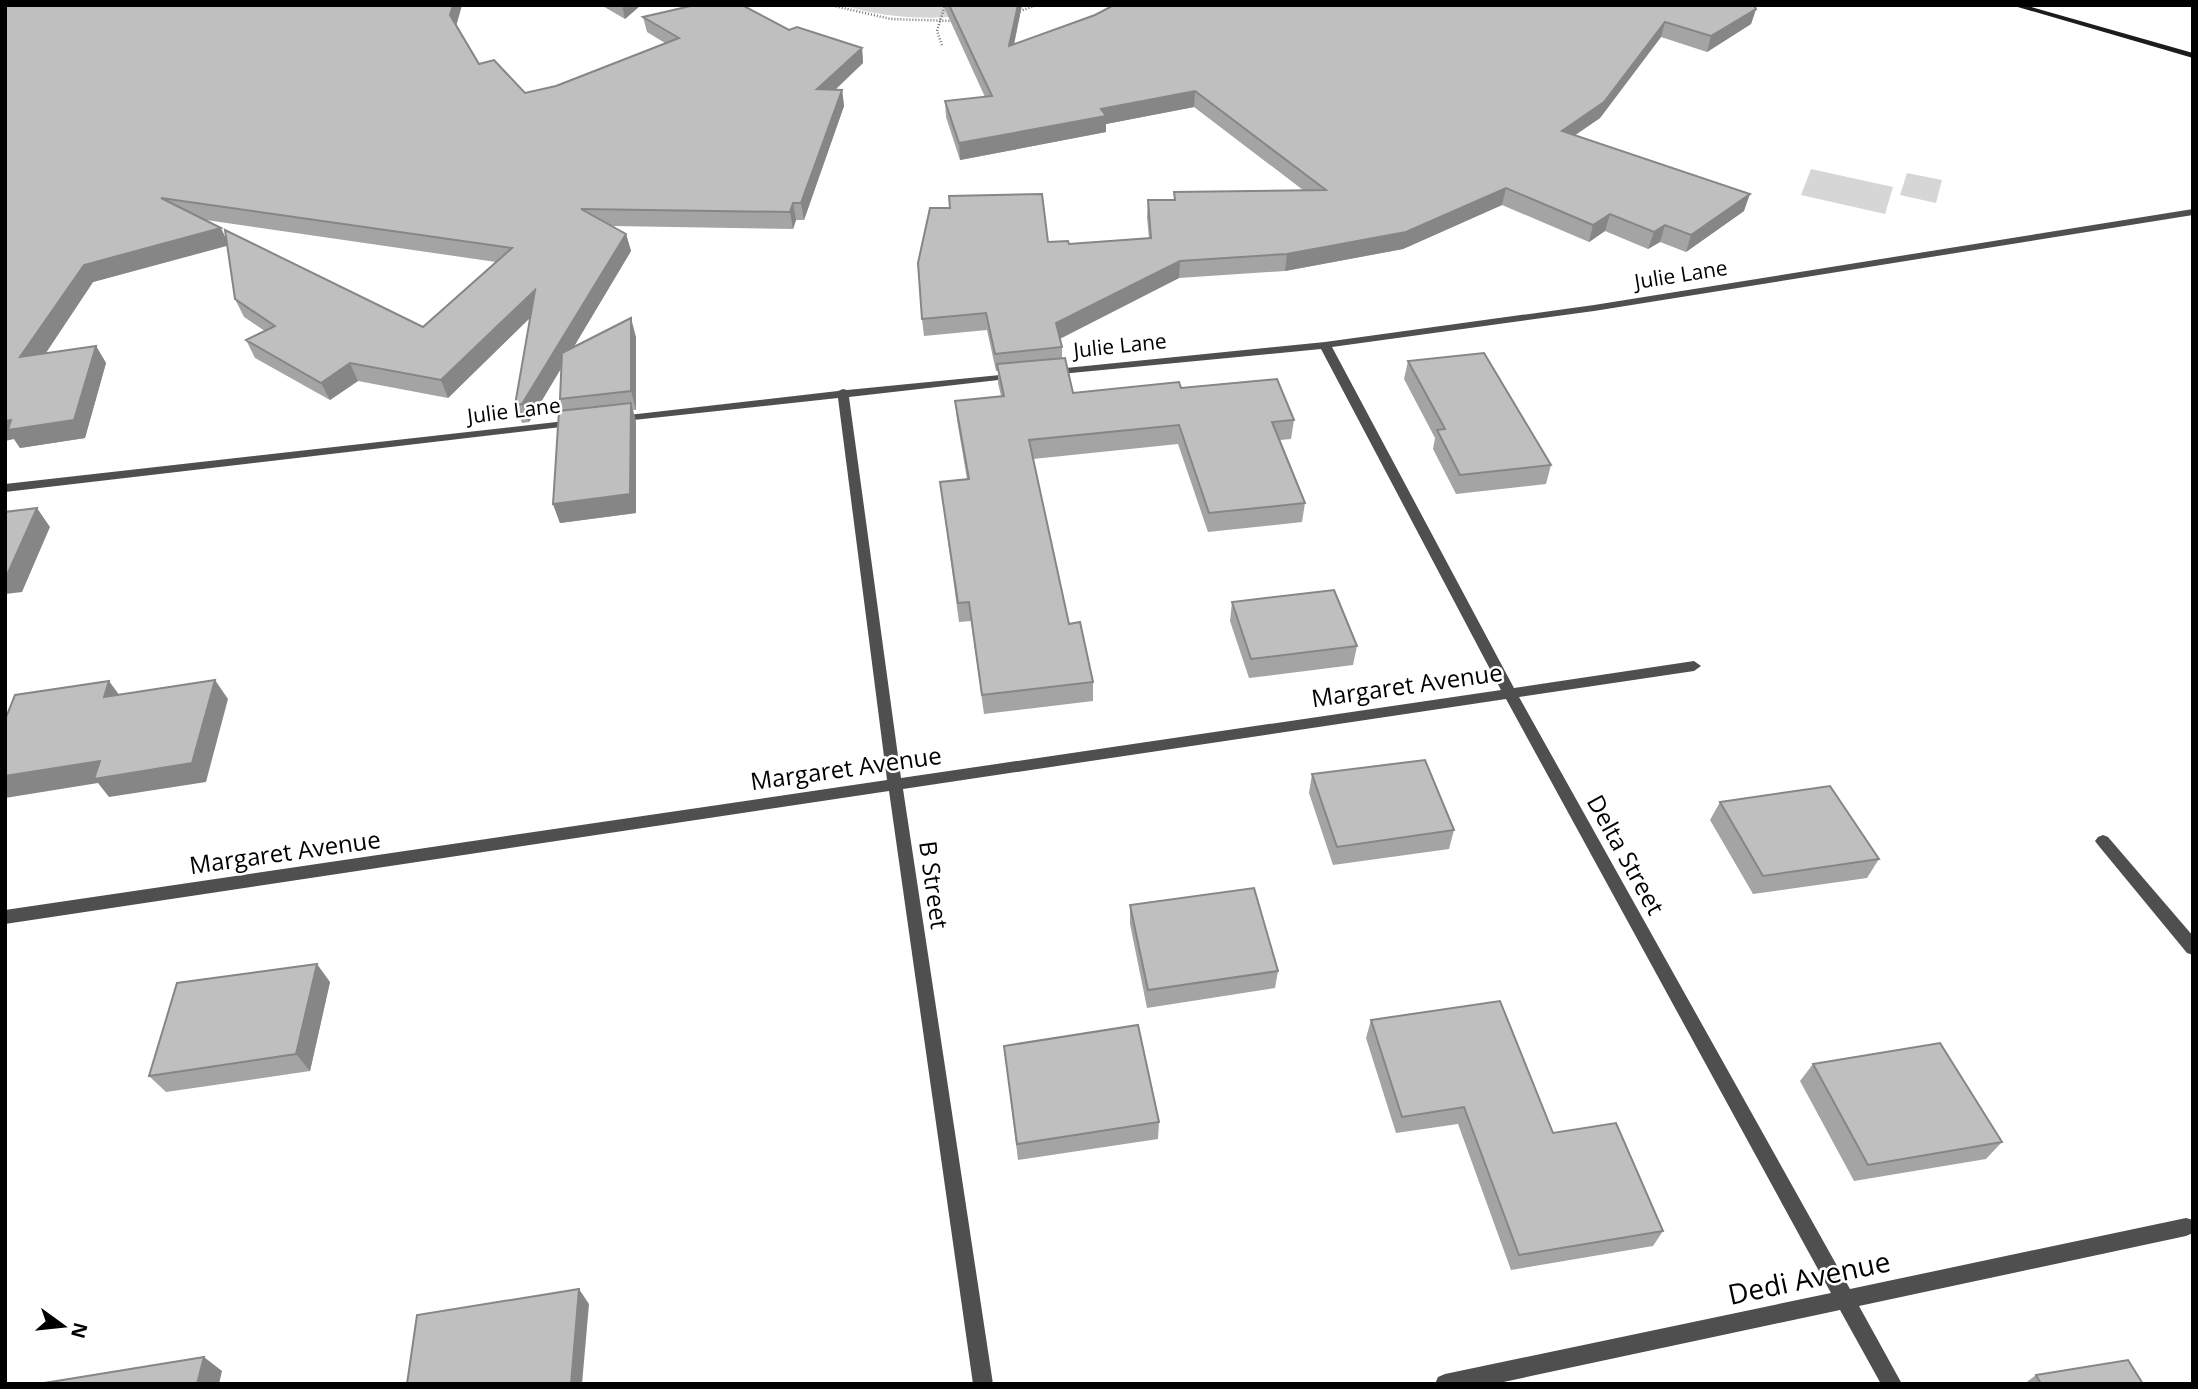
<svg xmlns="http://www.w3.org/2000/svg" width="2198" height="1389" font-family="'Open Sans',sans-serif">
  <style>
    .green { fill: #d6d6d6 }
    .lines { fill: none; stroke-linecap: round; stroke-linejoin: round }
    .path { stroke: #717171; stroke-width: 2.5; stroke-dasharray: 1 2; stroke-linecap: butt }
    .service { fill: #4f4f4f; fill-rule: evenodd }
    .minor { fill: #4f4f4f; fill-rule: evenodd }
    .secondary { fill: #1c1c1c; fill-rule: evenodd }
    .wall { fill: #a4a4a4; fill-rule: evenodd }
    .shaded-wall { fill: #868686 }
    .building { fill: #bfbfbf; stroke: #868686; stroke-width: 2 }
    .labels { text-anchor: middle; stroke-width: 5; stroke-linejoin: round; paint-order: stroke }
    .far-street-label { font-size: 21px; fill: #000; stroke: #fff }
    .street-label { font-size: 24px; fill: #000; stroke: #fff }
    .near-street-label { font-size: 28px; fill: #000; stroke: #fff }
  </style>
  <rect width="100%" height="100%" fill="#fff"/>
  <!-- green -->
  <path class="green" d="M842,5H1027C964,20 904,24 842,5Z
    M1811,169L1893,187L1885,214L1801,195Z
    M1907,173L1942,180L1936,203L1900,195Z"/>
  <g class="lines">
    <!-- path -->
    <path class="path" d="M830,5L891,19L953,21
      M1017,12L1037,5
      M942,45L937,31L945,5"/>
    <!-- service -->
    <path class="service" d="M2103,835L2108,837L2193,936V955L2187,953L2098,845L2095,841L2098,837Z"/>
    <!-- minor -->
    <path class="minor" d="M2193,209V215L1594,311L1332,347L1514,688L1694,661L1701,666L1694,671L1519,697L1850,1289L2186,1218L2193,1220V1233L2186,1236L1859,1306L1902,1384H1881L1840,1310L1494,1384H1435L1438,1377L1445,1374L1831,1293L1506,699L903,789L993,1384H973L889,791L5,924V910L887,780L838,398L615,422L609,419L611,417L838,391L843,389L847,390L1020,373V377L1016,378L849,397L901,778L1501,690L1321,349L1050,375L1046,374V370L1325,342L1594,305Z
      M574,420L580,423L578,425L5,492V484Z"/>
    <!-- secondary -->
    <path class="secondary" d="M2011,5H2024L2193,53V58Z"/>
  </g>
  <!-- wall -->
  <path class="wall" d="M5,5H462L456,25L479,64L525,93L556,86L665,43L647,32L643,17L789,30L862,48L863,63L836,89L842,90L844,106L804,220H796L793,229L613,226L626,234L631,251L573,348L636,337V410H633L636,422V513L560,523L553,504L563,411L560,399L562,367L529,422L522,423L515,405L530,318L448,398L358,381L330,400L255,358L246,340L265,331L244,317L235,299L227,246L93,282L46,353L96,346L106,363L85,438L20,448L14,439ZM206,220L496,262L423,327L226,238Z
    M601,5H641L625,19Z
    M943,5H1022L1014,45L1756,9L1751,24L1707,52L1661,37L1600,118L1575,135L1744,211L1686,252L1660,242L1648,249L1605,231L1589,242L1502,205L1403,249L1285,271L1179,278L1060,339L1062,347V358L1073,393L1181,388L1294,420L1291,439L1280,440L1305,503L1302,522L1208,532L1178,444L1033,459L1069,624L1093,682V701L984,714L971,621L959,622L940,482L967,479L957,420L955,401L1001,396L998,383V371H996L987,330L924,336L922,319L1048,242L1069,244L1149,239L1147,217L1148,200H1174V192L1303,190L1194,107L1106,124V132L960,160L946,117L945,101L985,97Z
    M1408,361L1551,465L1546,484L1456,494L1433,449L1435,438L1404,379Z
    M1232,602L1357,646L1353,665L1249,678L1230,621Z
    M1312,774L1454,830L1449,849L1333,865L1309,793Z
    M1720,802L1879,859L1867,878L1753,894L1710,820Z
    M1130,905L1278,971L1275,988L1147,1008L1130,924Z
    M330,982L310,1071L166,1092L149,1076Z
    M1371,1020L1553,1133L1663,1231L1653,1246L1511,1270L1458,1124L1396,1133L1366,1038Z
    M1004,1046L1159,1122L1158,1139L1018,1160Z
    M1813,1064L2002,1142L1986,1159L1854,1181L1800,1081Z
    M2036,1375L2143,1384H2024Z"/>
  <!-- shaded-wall -->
  <path class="shaded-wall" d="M453,5H462L455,30L450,15Z
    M622,5H641L625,19Z
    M1018,5H1022L1010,62L1009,46Z
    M1756,9L1751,24L1707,52L1711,36Z
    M1665,22L1661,37L1600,118L1558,147L1562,131Z
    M862,48L863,63L819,105L817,89Z
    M842,90L844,106L804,220L801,203Z
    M1195,91L1194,107L1106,124V132L960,160L959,143L1101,109Z
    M1506,188L1502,205L1403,249L1285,271L1287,254Z
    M1750,194L1744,211L1686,252L1691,235Z
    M793,203L796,220L793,229L790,212Z
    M1610,214L1605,231L1589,242L1593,225Z
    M1665,225L1660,242L1648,249L1654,232Z
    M221,228L229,245L93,282L31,375L20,357L84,265Z
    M626,234L631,251L529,422L522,404Z
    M1180,261L1179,278L1057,340L1056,323Z
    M535,290L540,308L448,398L441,380Z
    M631,318L636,337V410L631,391Z
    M96,346L106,363L85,438L20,448L14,439L5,441V421Z
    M350,363L358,381L330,400L321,383Z
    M631,403L636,422V513L560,523L553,504Z
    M37,508L50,527L22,592L5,594V573Z
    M215,680L228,699L206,782L109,797L98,783L5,798V776L100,761Z
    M109,681L123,700L104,697Z
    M317,964L330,982L310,1071L296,1054Z
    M579,1289L589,1304L582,1384H571Z
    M204,1357L222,1371L219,1384H197Z"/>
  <!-- building -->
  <path class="building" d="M5,5H453L450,15L479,64L494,60L525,93L556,86L679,38L643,17L695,5H742L789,30L797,27L862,48L817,89L842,90L801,203H793L790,212L581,209L626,234L522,404L515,405L535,290L441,380L350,363L321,383L246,340L275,326L235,299L225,230L423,327L512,248L161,198L221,228L84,265L20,357L96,346L74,420L8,430L11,420L5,421Z
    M949,5H1018L1009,46L1095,15L1114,5H1754L1756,9L1711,36L1665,22L1604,102L1562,131L1750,194L1691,235L1665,225L1654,232L1610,214L1593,225L1506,188L1406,232L1287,254L1180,261L1056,323L1062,347L995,354L986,313L922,319L918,263L930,208H950L949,196L1042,194L1048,242L1068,241L1069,244L1151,238L1148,200H1175L1174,192L1326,190L1195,91L1101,109L1106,116L959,143L945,101L992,96Z
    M631,318V391L560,399L562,353Z
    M1484,353L1551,465L1460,475L1437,430L1445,429L1408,361Z
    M1065,358L1073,393L1179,382L1181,388L1277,379L1294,420L1272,422L1305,503L1209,513L1179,425L1029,440L1069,624L1080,622L1093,682L982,695L969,602L958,603L940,482L969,479L955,401L1004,396L997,364Z
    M631,403L630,494L553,504L559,411Z
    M37,508L8,573H5V512Z
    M1334,590L1357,646L1251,659L1232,602Z
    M215,680L192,763L94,779L100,761L5,776V720L15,695L109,681L104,697Z
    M1425,760L1454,830L1337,847L1312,774Z
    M1830,786L1879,859L1763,876L1720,802Z
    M1254,888L1278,971L1148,990L1130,905Z
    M317,964L296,1054L149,1076L177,983Z
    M1500,1001L1553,1133L1616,1123L1663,1231L1519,1255L1464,1107L1402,1117L1371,1020Z
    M1138,1025L1159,1122L1017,1144L1004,1046Z
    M1940,1043L2002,1142L1868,1165L1813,1064Z
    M579,1289L571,1384H407L417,1315Z
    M204,1357L197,1384H38Z
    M2128,1360L2143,1384H2041L2036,1375Z"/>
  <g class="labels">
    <!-- far-street labels -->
    <g class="far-street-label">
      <text transform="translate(1681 275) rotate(-9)" y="7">Julie Lane</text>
      <text transform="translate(1120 346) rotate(-6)" y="7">Julie Lane</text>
      <text transform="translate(514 411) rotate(-7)" y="7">Julie Lane</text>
    </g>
    <!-- street labels -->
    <g class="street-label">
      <text transform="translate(1407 686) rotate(-8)" y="8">Margaret Avenue</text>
      <text transform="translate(846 769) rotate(-8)" y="8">Margaret Avenue</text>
      <text transform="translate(285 853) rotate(-8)" y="8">Margaret Avenue</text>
      <text transform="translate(1625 855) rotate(61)" y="8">Delta Street</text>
      <text transform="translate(933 885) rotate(82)" y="8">B Street</text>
    </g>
    <!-- near-street labels -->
    <g class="near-street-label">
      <text transform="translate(1809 1278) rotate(-12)" y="10">Dedi Avenue</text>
    </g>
  </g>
  <!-- border -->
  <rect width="2198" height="1389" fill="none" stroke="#000000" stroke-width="14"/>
  <!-- north arrow -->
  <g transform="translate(63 1326) rotate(105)" stroke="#ffffff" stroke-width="5" paint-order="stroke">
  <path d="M0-5L12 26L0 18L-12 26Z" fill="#000000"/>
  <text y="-10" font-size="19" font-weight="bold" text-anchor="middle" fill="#000000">N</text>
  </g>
</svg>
